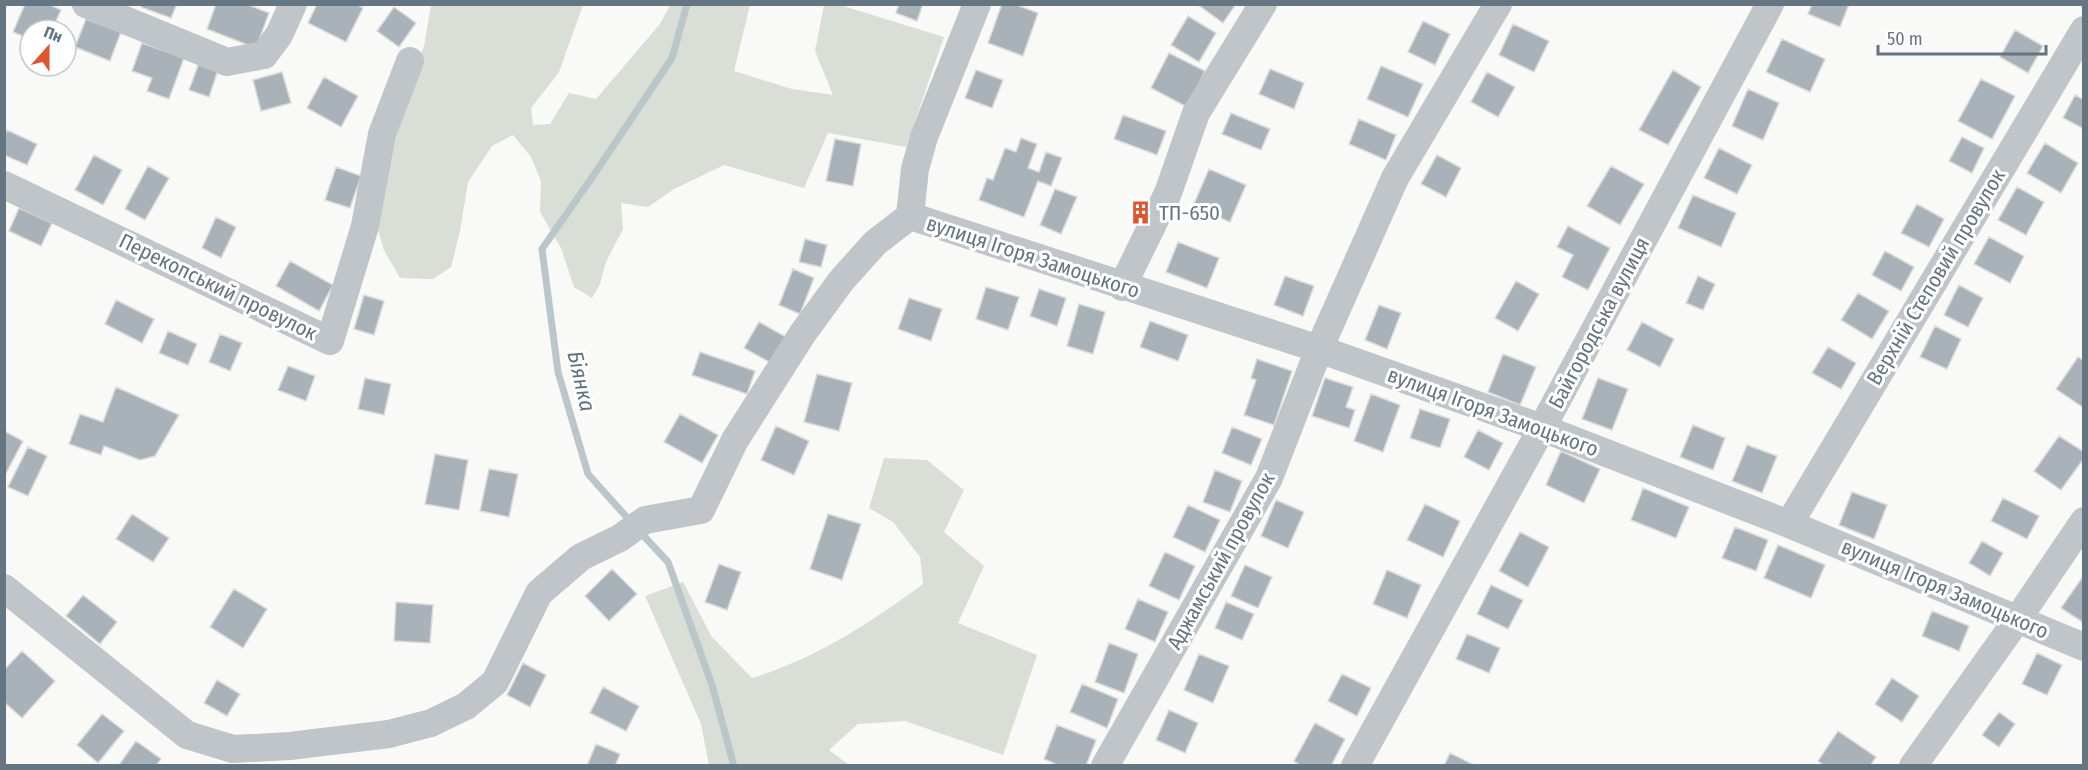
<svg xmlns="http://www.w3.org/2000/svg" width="2088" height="770" font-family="'Fira Sans Condensed',sans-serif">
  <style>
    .green { fill: #d9ded6 }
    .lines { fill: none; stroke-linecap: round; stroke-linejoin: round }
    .stream { stroke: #bac6ca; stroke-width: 7 }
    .building { fill: #a9b2b8; stroke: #dbdbd9; stroke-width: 1.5 }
    .minor { stroke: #c0c5c9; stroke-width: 28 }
    .labels { text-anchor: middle; stroke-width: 6; stroke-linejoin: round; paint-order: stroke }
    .poi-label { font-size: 21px; fill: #657581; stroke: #fff; text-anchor: start }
    .street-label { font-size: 21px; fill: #657581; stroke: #fff }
    .water-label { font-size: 22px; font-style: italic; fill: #5f747b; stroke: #fff }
  </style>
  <rect width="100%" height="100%" fill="#f9f9f7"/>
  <!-- green -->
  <path class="green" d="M431,5H583L559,72L531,108L533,125L550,124L569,93L596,99L660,24L670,5H750L734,71L792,89L833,95L815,51L824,5H840L944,37L906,147L828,133L804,188L724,165L674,189L648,207L621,203L623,229L606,262L600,284L592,298L574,287L561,248L540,212L541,181L531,157L513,135L492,146L468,182L460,231L451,267L433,279L400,278L384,250L374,216L386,144L424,46Z
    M884,458L927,460L964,490L944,532L984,566L958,623L1037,655L1003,755L905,721L858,724L829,750L849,765H709L701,724L645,596L683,582L712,637L752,678C815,659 870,623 923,584L920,557L893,522L869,508Z"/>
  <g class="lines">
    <!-- stream -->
    <path class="stream" d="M631,522L588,474L558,372L542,249L591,179L672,58L687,4
      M639,531L668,562L712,685L734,766"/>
  </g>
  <!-- building -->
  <path class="building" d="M25,4H48L61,10L52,30H30V39L13,32Z
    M142,4H177L171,18L141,7Z
    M216,4H246L269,13L256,48L207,29Z
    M317,4H356L363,8L346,42L308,23Z
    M899,4H923L917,21L896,13Z
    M1002,4H1014L1038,13L1023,56L988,43Z
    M1197,4H1236L1223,23Z
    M1812,4H1849L1840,27L1808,14Z
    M394,7L416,23L399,47L377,31Z
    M1188,16L1216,33L1199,62L1171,45Z
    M86,19L121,32L110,61L75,47Z
    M1423,21L1450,34L1435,65L1408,52Z
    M1513,24L1549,41L1534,72L1499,55Z
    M2015,30L2043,46L2028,73L2000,57Z
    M1782,39L1825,59L1810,92L1766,72Z
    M142,43L184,58L169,99L147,91L152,78L132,71Z
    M1169,53L1205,71L1187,107L1151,88Z
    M199,63L218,70L209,97L189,90Z
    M1381,66L1423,84L1408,117L1367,99Z
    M1270,69L1304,83L1294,109L1259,94Z
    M976,70L1003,80L992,108L965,98Z
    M1673,70L1701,87L1668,145L1639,130Z
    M282,72L291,103L261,111L253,80Z
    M1487,72L1515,87L1498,117L1471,102Z
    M324,77L358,96L341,127L307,108Z
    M1981,79L2015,96L1992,139L1958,121Z
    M1748,89L1779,103L1763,140L1732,126Z
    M2075,95L2084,100V129L2063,118Z
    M1231,113L1270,129L1261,150L1222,134Z
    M1123,115L1166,131L1157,155L1114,139Z
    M1359,119L1396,135L1386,160L1349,144Z
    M7,130L37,144L27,165L4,155V135Z
    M1962,137L1984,148L1972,173L1949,161Z
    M1021,138L1037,144L1028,168L1039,172L1046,152L1062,158L1051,186L1038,181L1024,217L979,200L987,178L993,180L1005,148L1016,152Z
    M835,139L861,144L853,186L826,181Z
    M2045,143L2078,163L2061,193L2027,173Z
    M1719,148L1752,165L1737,194L1704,178Z
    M94,155L122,170L103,205L75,190Z
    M1437,155L1461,168L1446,197L1421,184Z
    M148,166L169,178L145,220L125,209Z
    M1611,166L1644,184L1620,225L1587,206Z
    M336,167L361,176L350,208L325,200Z
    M1209,169L1246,185L1230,222L1193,206Z
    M2017,187L2044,202L2026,235L1998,220Z
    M1055,189L1077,197L1061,234L1040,225Z
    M1693,195L1736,213L1721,247L1678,228Z
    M1917,204L1944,219L1929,247L1901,233Z
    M19,208L52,223L41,246L9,231Z
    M216,217L236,227L221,258L202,248Z
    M1568,226L1610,248L1588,290L1562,277L1573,255L1557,247Z
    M1989,237L2024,256L2010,283L1974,264Z
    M805,239L827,245L821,267L799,262Z
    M1178,242L1219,258L1207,288L1166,272Z
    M1885,251L1914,267L1901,291L1872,275Z
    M290,261L333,285L319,311L276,286Z
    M793,269L814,278L800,314L779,305Z
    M1285,276L1314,286L1303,316L1274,305Z
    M1698,276L1715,284L1703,310L1686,303Z
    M1516,281L1539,294L1518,331L1495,318Z
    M1959,285L1983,298L1968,327L1944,315Z
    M986,287L1019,297L1008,330L976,319Z
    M1039,289L1066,298L1057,326L1030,316Z
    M1858,293L1889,311L1872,339L1841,320Z
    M364,295L384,301L374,335L354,329Z
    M909,298L942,309L931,341L898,329Z
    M116,300L154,319L142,343L105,324Z
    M1079,304L1105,312L1093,354L1067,346Z
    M1379,305L1401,313L1387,349L1365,340Z
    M1150,321L1188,335L1178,361L1140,347Z
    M759,322L786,337L771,363L744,348Z
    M1642,322L1674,339L1660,367L1627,350Z
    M1935,326L1961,339L1947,369L1920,357Z
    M168,331L197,344L188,365L159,353Z
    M220,334L242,343L230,371L209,362Z
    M1828,347L1856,363L1841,389L1812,373Z
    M700,352L755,371L747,394L692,375Z
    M1503,354L1536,367L1520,405L1488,392Z
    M2078,357L2084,361V408L2056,389Z
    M1257,359L1292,371L1274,425L1244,415L1256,380L1251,378Z
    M288,366L315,376L306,401L278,390Z
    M817,374L852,383L839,431L804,422Z
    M365,378L391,384L384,415L358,409Z
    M1325,378L1353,387L1346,407L1355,410L1349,428L1312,416Z
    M1598,378L1628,389L1612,430L1582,419Z
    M116,387L179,415L155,456L140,460L104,446L101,455L69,444L80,414L103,422Z
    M1371,394L1400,405L1383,452L1354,441Z
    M1420,409L1450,419L1440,448L1410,438Z
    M680,414L718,435L702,463L664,442Z
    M1693,425L1725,438L1713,470L1680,457Z
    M776,426L809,441L794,475L761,460Z
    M1232,427L1262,439L1251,465L1222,453Z
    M1478,430L1503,443L1489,470L1464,457Z
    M4,431L23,441L4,477Z
    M2059,436L2084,452V458L2061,490L2034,471Z
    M1747,445L1777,456L1762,493L1732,481Z
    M28,447L47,456L28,496L8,487Z
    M1561,451L1600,469L1584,503L1546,485Z
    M435,454L468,460L459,510L425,504Z
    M489,469L518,474L509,517L480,511Z
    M1215,470L1242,481L1230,512L1203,502Z
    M1643,488L1689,507L1676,538L1631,520Z
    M1852,492L1887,505L1874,539L1839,525Z
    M2003,498L2039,516L2027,539L1991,521Z
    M1276,500L1304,512L1288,548L1261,536Z
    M1425,504L1460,521L1443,557L1407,540Z
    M1188,505L1220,520L1205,552L1173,537Z
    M132,514L169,538L153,562L116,539Z
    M828,514L861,524L842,580L810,569Z
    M1735,527L1768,540L1756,571L1722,558Z
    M1520,532L1549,547L1528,587L1499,571Z
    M1982,541L2003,553L1990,576L1969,563Z
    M1778,545L1825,565L1811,598L1764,578Z
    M1165,552L1195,566L1179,600L1149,586Z
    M719,564L741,572L727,610L705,602Z
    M1245,565L1272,577L1258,608L1231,596Z
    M612,569L637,594L609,621L585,596Z
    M1387,570L1421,585L1407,618L1373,604Z
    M2084,575V623L2061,608Z
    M1491,585L1523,600L1508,629L1477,614Z
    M234,589L267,609L243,648L210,627Z
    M83,595L117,622L100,644L66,616Z
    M1138,599L1168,612L1155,642L1125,629Z
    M396,602L433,605L430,643L394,641Z
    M1226,602L1254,614L1242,640L1215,628Z
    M1932,611L1969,626L1959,651L1922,636Z
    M1467,634L1500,648L1489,673L1456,659Z
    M1109,643L1138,654L1124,693L1095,682Z
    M22,651L55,681L22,718L4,702V670Z
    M2037,653L2062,665L2047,695L2022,684Z
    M1199,654L1229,666L1213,703L1184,690Z
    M523,663L546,675L530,707L507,695Z
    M1342,674L1371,688L1357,716L1328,701Z
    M1892,678L1919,696L1902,722L1875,704Z
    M217,680L240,694L227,716L204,703Z
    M1082,684L1118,699L1107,728L1070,712Z
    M603,687L639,706L626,731L590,713Z
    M1169,710L1198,723L1185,753L1156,740Z
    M1999,712L2015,724L1999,747L1982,735Z
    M102,714L124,731L98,763L77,745Z
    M1315,723L1345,739L1331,766H1301L1294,761Z
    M1057,725L1096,740L1086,766H1060L1044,759Z
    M1838,731L1876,757L1870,766H1825L1818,761Z
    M136,741L161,759L156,766L119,765Z
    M596,744L620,754L615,766H587Z
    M1450,753L1476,766H1444Z"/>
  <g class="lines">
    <!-- minor -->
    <path class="minor" d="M86,4L227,62L264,55L279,35L293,4
      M4,185L330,341L365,226L382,134L410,61
      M910,216L915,169L924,137L977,4
      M1122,287L1168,193L1196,113L1263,4
      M1789,524L2084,30
      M4,588L187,735L233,749L290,746L389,734L431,723L466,706L495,682L539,593L581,557L620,538L645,520L701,510L735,440L803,333L841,281L875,243L910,216L1319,349L1542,428L1789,524L2084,647
      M1105,766L1269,478L1319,349L1395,178L1498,4
      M1355,766L1542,428L1770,4
      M1913,766L2017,620L2084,521"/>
  </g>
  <!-- icons -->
  <defs>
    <symbol id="building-bare" viewBox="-9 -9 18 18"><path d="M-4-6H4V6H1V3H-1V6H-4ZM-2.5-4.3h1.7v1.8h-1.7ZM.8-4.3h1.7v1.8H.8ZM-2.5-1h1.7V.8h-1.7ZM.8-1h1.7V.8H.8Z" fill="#df5530" stroke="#fff" stroke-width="2.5" paint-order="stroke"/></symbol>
  </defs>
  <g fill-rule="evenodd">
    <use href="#building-bare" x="1124" y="196" width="33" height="33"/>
  </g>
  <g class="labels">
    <!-- poi labels -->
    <g class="poi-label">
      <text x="1159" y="220">ТП-650</text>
    </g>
    <!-- street labels -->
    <g class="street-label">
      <text transform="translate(1033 257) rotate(18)" y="7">вулиця Ігоря Замоцького</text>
      <text transform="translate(1936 277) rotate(-59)" y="7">Верхній Степовий провулок</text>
      <text transform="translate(218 287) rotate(26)" y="7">Перекопський провулок</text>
      <text transform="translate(1599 323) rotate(-62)" y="7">Байгородська вулиця</text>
      <text transform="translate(1493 412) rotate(20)" y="7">вулиця Ігоря Замоцького</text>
      <text transform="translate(1221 561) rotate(-61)" y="7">Аджамський провулок</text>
      <text transform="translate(1945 589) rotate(23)" y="7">вулиця Ігоря Замоцького</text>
    </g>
    <!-- water labels -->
    <g class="water-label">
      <text transform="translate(582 381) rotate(77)" y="8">Біянка</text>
    </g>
  </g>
  <!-- border -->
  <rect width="2088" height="770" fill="none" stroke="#657581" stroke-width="12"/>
  <!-- north arrow -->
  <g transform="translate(48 48) rotate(21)"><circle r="28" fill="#ffffff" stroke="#c1c8cd" stroke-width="1.5"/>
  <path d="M0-4.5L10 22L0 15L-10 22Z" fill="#df5530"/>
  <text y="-9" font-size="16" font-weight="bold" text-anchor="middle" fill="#657581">Пн</text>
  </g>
  <!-- scale -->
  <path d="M1878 45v9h168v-9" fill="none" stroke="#657581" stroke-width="3"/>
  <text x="1887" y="45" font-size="18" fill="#657581" stroke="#ffffff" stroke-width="4.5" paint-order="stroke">50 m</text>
</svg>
